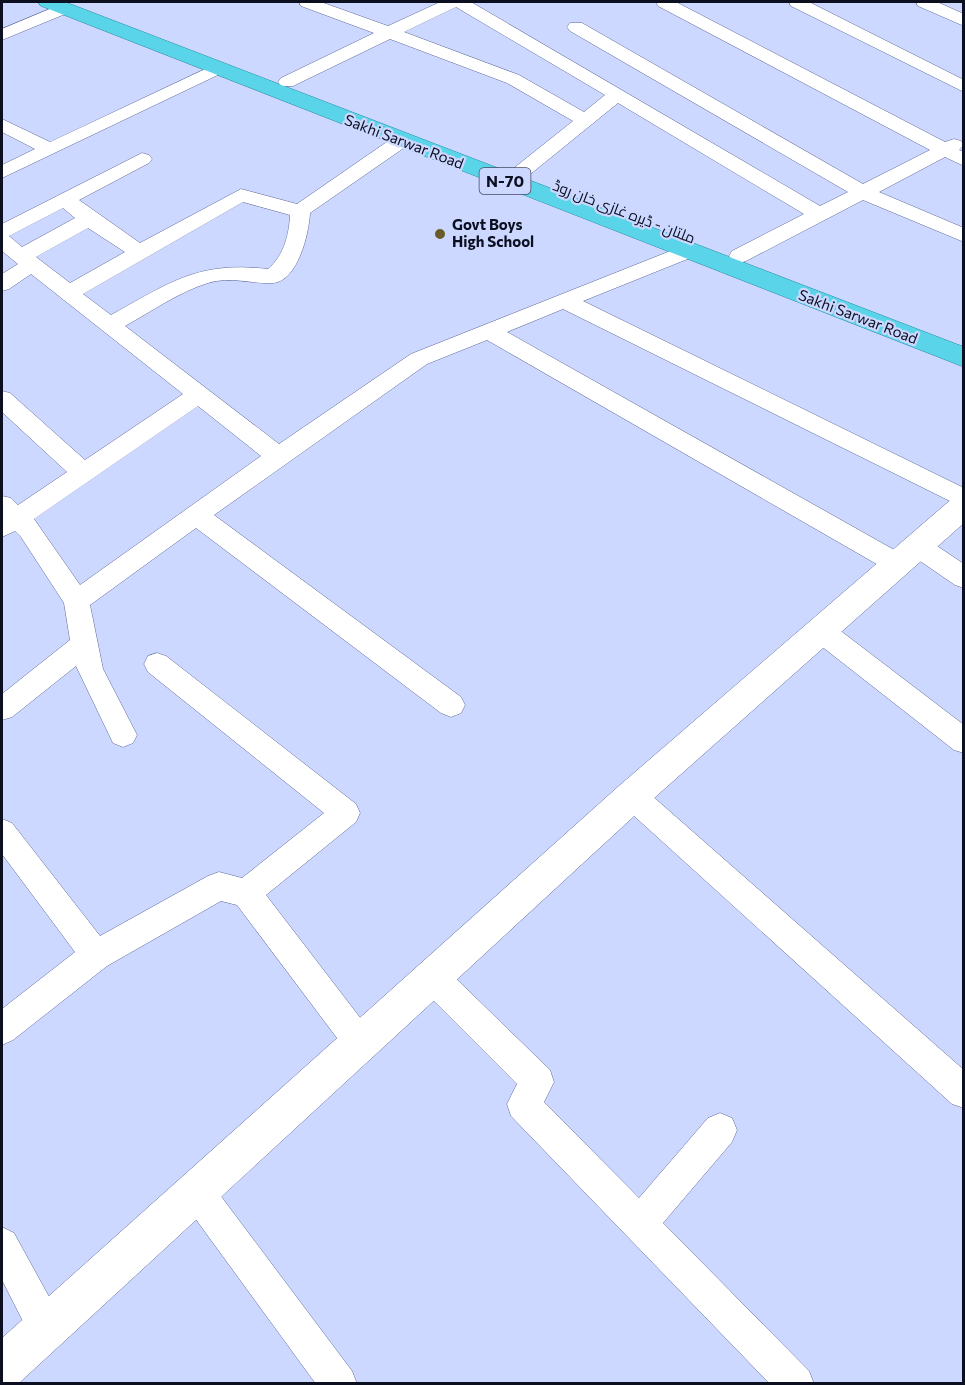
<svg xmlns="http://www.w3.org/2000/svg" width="965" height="1385" font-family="Commissioner,Cairo,sans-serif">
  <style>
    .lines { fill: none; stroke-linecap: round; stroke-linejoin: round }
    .minor-casing { stroke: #5f6a96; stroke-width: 1 }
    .tertiary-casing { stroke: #5f6a96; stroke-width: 1 }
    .trunk-casing { stroke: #24889f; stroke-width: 1 }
    .minor { fill: #fff; fill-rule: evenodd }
    .tertiary { fill: #fff; fill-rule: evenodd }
    .trunk { fill: #5ad4e8; fill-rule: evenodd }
    .poi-dot { fill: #6a5a28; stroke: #ccd8ff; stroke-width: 2 }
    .labels { text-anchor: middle; stroke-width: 4.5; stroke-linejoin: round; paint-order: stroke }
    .far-street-label { font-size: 15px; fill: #0b0f20; stroke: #ccd8ff }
    .far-poi-label { font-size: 15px; font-weight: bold; fill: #0b0f20; stroke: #ccd8ff; text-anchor: start }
    .shield { fill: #ccd8ff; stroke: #454b63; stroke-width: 1.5 }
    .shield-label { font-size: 16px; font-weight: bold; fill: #0b0f20 }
  </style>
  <rect width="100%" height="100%" fill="#ccd8ff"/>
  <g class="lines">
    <defs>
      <path id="minor" d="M299,2H321L388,26L440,2H471L820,206L848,192L570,31L567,27L570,23H582L863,184L930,150L658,6L656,2H676L945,142L954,139L961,141L964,145L959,150L964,152V166L945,157L879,192L964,228V242L863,200L746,261L739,263L732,261L729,256L732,251L804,214L618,103L528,176H514L511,172L514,168L573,121L507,83L390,39L293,86H281L278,82L281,78L374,33L301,6ZM456,7L605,95L584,112L519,75L404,32Z
        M789,2H809L964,80V92L791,6Z
        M916,2H937L964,14V26L918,6Z
        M64,3L70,4L73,8L70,12L2,40V29Z
        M216,64L222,65L225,69L222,73L2,178V165L35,149L2,132V119L50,142Z
        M401,135L408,137L410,141L408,145L310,213C309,233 298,281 273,283C251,284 230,276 208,283C179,292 152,311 125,326L279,444L411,354L688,244L695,246L698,251L695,256L583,301L964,488V508L563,309L507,332L905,556L909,563L905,570L896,573L887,570L487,340L427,364L214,515L461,697L465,705L461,713L451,717L441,713L196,528L90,605L103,669L137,735L133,743L123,747L113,743L76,666L12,717L2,720V694L70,640L64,603L21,537L15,531L2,537V496L11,498L18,505L67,472L2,412V391L10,393L85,460L183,394L31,274L9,289L2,291V274L18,264L2,251V224L142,153L149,155L152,159L149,163L79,200L140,243L241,189L297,204L394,137ZM243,202L290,215C289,235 284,255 268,269C198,261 171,282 111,315L83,294ZM63,208L75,218L22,247L9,236ZM88,228L125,252L70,283L36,257ZM198,406L261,456L80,585L34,519Z
        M916,535L925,538L964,564V588L955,585L907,552L904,545L907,538Z
        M820,619L829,622L964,725V753L954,750L811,638L807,630L811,622Z
        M157,653L166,656L356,804L360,813L356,822L266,895L371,1032L376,1043L371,1054L360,1059L349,1054L237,905L221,901L107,966L13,1040L2,1045V1009L75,952L2,854V819L12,823L100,936L208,876L219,872L242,878L324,813L148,672L144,664L148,656Z
        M632,783L642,787L964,1070V1108L952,1104L622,805L618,796L622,787Z
        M432,962L443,966L550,1070L554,1082L544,1102L639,1198L708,1118L720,1113L732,1118L737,1130L732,1142L663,1223L809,1371L814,1384H770L511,1116L507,1104L517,1084L421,988L416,977L421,966Z
        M196,1174L208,1179L352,1371L357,1384H316L184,1203L179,1191L184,1179Z
        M2,1227L14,1233L59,1315L64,1328L59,1341L46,1346L33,1341L2,1280Z"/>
      <path id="tertiary" d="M964,494V523L644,807L18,1384H2V1338L620,785L954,497Z"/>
      <path id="trunk" d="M38,2H65L964,347V367L41,6Z"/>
    </defs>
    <!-- minor casing -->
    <use href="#minor" class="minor-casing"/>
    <!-- tertiary casing -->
    <use href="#tertiary" class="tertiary-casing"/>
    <!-- trunk casing -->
    <use href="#trunk" class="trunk-casing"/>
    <!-- minor -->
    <use href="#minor" class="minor"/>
    <!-- tertiary -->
    <use href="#tertiary" class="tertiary"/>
    <!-- trunk -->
    <use href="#trunk" class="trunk"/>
  </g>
  <!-- markers -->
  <circle class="poi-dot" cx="440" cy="234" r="6"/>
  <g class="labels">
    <!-- far-street labels -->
    <g class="far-street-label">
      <text transform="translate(404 142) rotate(21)" y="5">Sakhi Sarwar Road</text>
      <text transform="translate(624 212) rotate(21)" y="5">ملتان - ڈیرہ غازی خان روڈ</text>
      <text transform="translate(858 317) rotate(21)" y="5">Sakhi Sarwar Road</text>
    </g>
    <!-- far-poi labels -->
    <g class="far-poi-label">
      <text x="452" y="230">Govt Boys<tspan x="452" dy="17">High School</tspan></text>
    </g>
    <!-- shield labels -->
    <rect class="shield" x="479.5" y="168" width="51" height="26" rx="4.5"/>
    <g class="shield-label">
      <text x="505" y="187">N-70</text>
    </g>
  </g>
  <!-- border -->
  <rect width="965" height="1385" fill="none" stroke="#0b0f20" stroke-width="6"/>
</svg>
